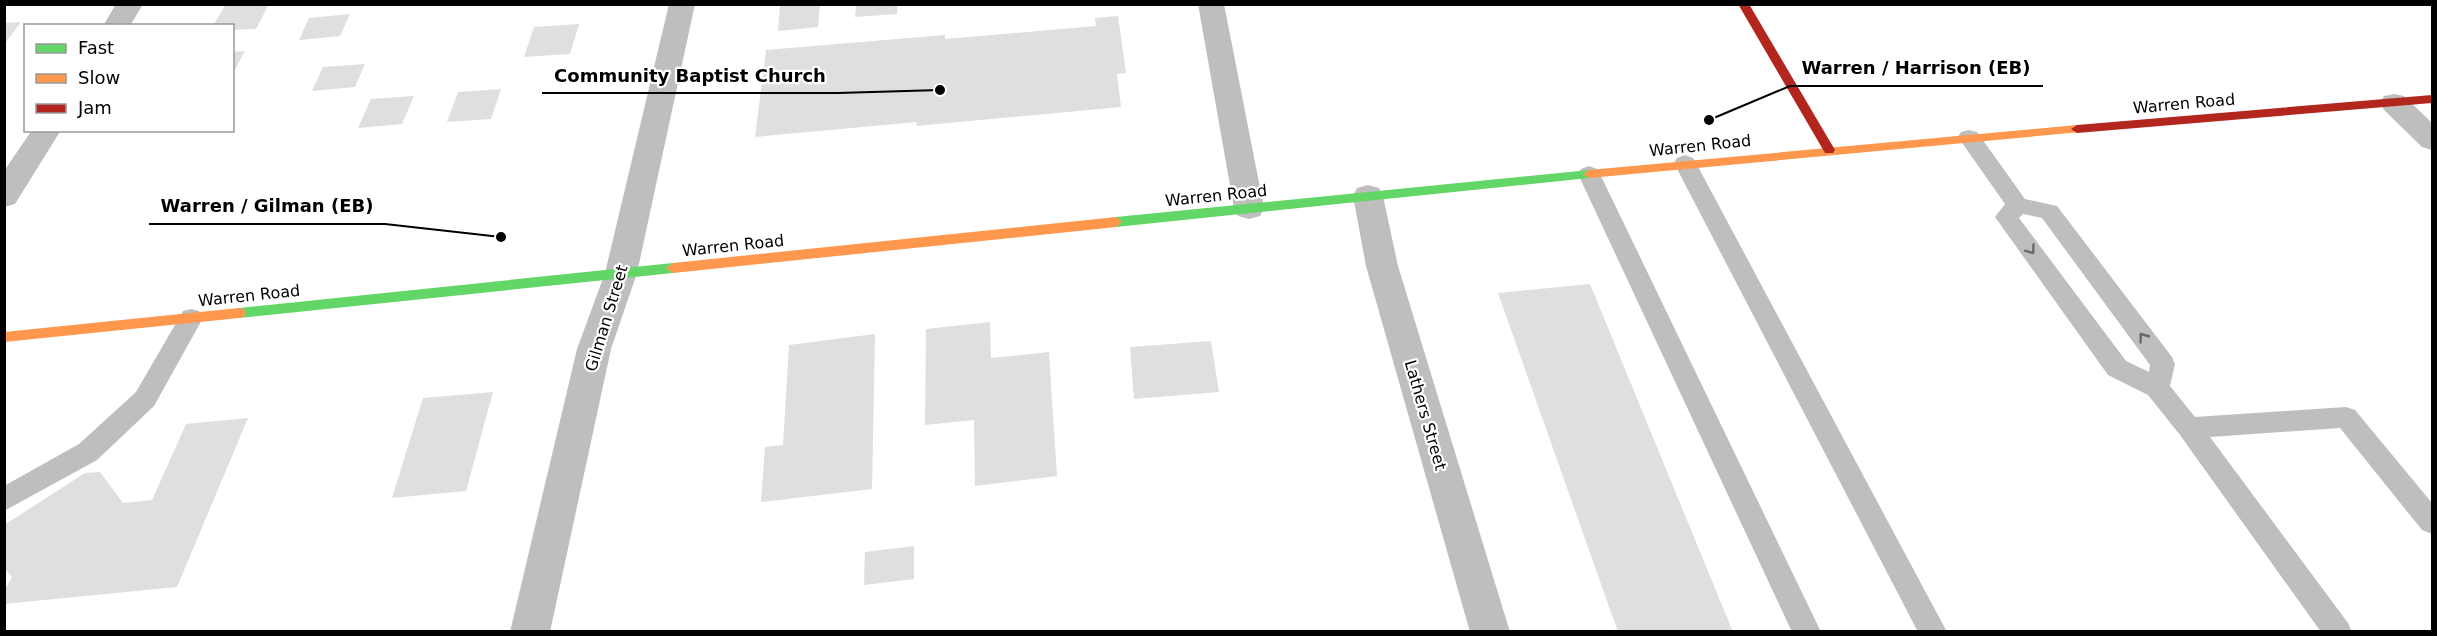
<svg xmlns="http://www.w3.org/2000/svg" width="2437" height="636" font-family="'DejaVu Sans',sans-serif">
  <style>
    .building { fill: #dfdfdf }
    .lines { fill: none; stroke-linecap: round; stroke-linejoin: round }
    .lane { fill: #bebebe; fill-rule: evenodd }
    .street { fill: #bebebe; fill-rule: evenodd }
    .fast { fill: #63d668; fill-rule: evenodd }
    .slow { fill: #ff974d; fill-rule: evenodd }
    .jam { fill: #b3261e; fill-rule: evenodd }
    .oneway { stroke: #686868 }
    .labels { text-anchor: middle; stroke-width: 4.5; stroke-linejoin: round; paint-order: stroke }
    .street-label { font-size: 16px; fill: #000; stroke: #fff }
    .leader { fill: none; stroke: #000; stroke-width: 2 }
    .callout-dot { fill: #000; stroke: #fff; stroke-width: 2 }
    .callout-label { font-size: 18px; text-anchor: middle; font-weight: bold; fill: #000; stroke: #fff; stroke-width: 4.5; stroke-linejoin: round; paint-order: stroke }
  </style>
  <rect width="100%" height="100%" fill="#fff"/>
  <!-- building -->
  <path class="building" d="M226,4H269L256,29L232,30V26H213Z
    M780,4H820L818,27L778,31Z
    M856,4H897V14L855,17Z
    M350,14L340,36L299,40L309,18Z
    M1118,16L1126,73L1117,74L1121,107L916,126L917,122L755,137L766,50L945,35V39L1096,26L1095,18Z
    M21,22L4,45V23Z
    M579,24L570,54L524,57L534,27Z
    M245,51L232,75V52Z
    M365,64L355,87L312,91L323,67Z
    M501,89L491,119L447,122L458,92Z
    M414,96L402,124L358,128L371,99Z
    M1590,284L1733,632H1618L1498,293Z
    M990,322L991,358L1049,352L1057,476L975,486L974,420L925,425L926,329Z
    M875,334L872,489L761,502L765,447L783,445L789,345Z
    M1211,341L1219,392L1134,399L1130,347Z
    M493,392L466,491L392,498L423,398Z
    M248,418L177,587L4,604V591L12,577L4,568V525L85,473L100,472L123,503L152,500L186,424Z
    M914,546V579L864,585L865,552Z"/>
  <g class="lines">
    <!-- lane -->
    <path class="lane" d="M1969,130L1977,132L2025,199L2057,206L2172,357L2175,364L2170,386L2195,417L2346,407L2355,410L2432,503V534L2422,530L2340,428L2210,437L2348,623L2352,632H2321L2180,435L2148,395L2108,375L1995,217L2005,204L1958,137L1961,132ZM2023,214L2042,218L2150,365L2149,372L2126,361L2019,218Z
      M1685,155L1693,158L1696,163L1947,632H1918L1674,163L1677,158Z
      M1589,166L1597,169L1600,174L1821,632H1792L1578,174L1581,169Z
      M191,309L199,311L203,318L154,406L97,460L4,511V486L79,444L136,392L183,311Z"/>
    <!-- street -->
    <path class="street" d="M116,4H143L130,26H103Z
      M669,4H695L637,273L611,349L550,632H510L577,349L605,273Z
      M1198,4H1224L1264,208L1260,216L1249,219L1238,216L1234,208Z
      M2394,94L2404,96L2432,123V150L2422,147L2384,110L2380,103L2384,96Z
      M32,130H61L15,204L4,207V171Z
      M1368,185L1379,188L1383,196L1398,266L1510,632H1470L1366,266L1353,196L1357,188Z"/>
    <!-- fast -->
    <path class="fast" d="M1589,170L1595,174L1589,178L1116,227L1110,222L1116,217Z
      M673,263L680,268L673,273L239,318L234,317L232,313L234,309L239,308Z"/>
    <!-- slow -->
    <path class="slow" d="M2077,125L2083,129L2081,132L1589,178L1583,174L1589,170Z
      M1116,217L1122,222L1116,227L673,273L666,268L673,263Z
      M239,308L244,309L246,313L244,317L239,318L4,342V332Z"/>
    <!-- jam -->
    <path class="jam" d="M1738,4H1749L1835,150L1833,153H1825Z
      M2432,95V103L2077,133L2071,129L2077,125Z"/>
  </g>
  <!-- one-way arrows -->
  <defs><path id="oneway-chevron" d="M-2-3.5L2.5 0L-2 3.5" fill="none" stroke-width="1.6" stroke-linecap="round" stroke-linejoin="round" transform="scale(1.5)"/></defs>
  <g class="oneway">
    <use href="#oneway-chevron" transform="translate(2031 250) rotate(54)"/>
    <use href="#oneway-chevron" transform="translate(2143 337) rotate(-127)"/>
  </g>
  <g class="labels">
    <!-- street labels -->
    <g class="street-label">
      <text transform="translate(2184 103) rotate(-5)" y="6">Warren Road</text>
      <text transform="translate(1700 145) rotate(-6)" y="6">Warren Road</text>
      <text transform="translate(1216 195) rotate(-6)" y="6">Warren Road</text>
      <text transform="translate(733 245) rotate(-6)" y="6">Warren Road</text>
      <text transform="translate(249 295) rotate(-6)" y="6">Warren Road</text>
      <text transform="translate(606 318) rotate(-73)" y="6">Gilman Street</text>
      <text transform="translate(1426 415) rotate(74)" y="6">Lathers Street</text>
    </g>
  </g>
  <!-- callouts -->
  <path class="leader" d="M1709 120L1790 86H2043M940 90L838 93H542M501 237L385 224H149"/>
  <g class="callout-dot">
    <circle cx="1709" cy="120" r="6"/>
    <circle cx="940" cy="90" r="6"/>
    <circle cx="501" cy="237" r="6"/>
  </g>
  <g class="callout-label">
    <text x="1916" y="74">Warren / Harrison (EB)</text>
    <text x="690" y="82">Community Baptist Church</text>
    <text x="267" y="212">Warren / Gilman (EB)</text>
  </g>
  <!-- border -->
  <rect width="2437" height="636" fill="none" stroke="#000000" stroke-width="12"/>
  <!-- legend -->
  <rect x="24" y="24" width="210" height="108" fill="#ffffff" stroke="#999999" stroke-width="1.5"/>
  <rect x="36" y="44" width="30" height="9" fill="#63d668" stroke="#999999" stroke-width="1.5"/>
  <text x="78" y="54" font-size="18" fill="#000000">Fast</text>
  <rect x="36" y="74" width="30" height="9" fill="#ff974d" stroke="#999999" stroke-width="1.5"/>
  <text x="78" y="84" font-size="18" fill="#000000">Slow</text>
  <rect x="36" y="104" width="30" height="9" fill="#b3261e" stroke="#999999" stroke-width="1.5"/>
  <text x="78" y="114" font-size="18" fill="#000000">Jam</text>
</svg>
